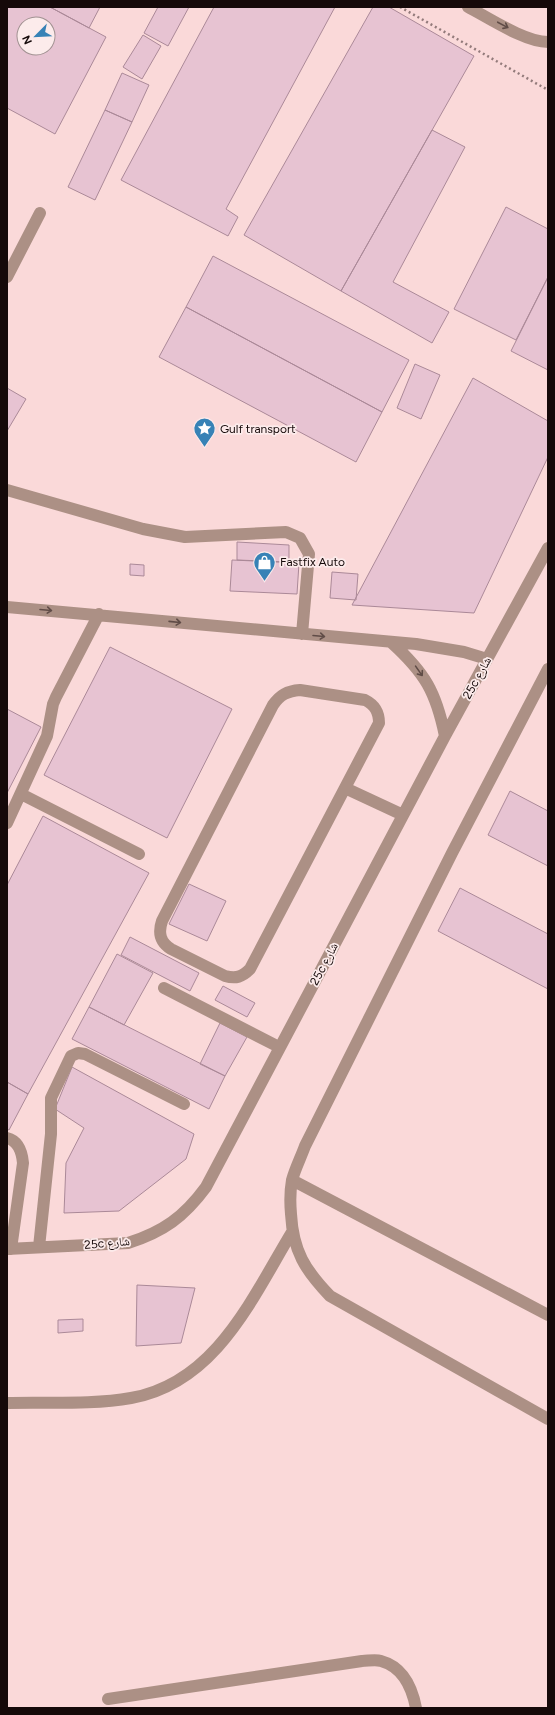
<svg xmlns="http://www.w3.org/2000/svg" width="555" height="1715" font-family="Figtree,'Noto Naskh Arabic',sans-serif">
  <style>
    .building { fill: #e7c3d2; stroke: #ab8998; fill-rule: evenodd }
    .lines { fill: none; stroke-linecap: round; stroke-linejoin: round }
    .path { stroke: #937b7b; stroke-width: 2.5; stroke-dasharray: 2 3; stroke-linecap: butt }
    .minor { stroke: #ac9085; stroke-width: 12 }
    .oneway { stroke: #604c47 }
    .labels { text-anchor: middle; stroke-width: 3.5; stroke-linejoin: round; paint-order: stroke }
    .poi-label { font-size: 12px; fill: #150909; stroke: #fcebeb; text-anchor: start }
    .street-label { font-size: 12px; fill: #150909; stroke: #fcebeb }
  </style>
  <rect width="100%" height="100%" fill="#fad9d9"/>
  <!-- building -->
  <path class="building" d="M7,7H50L106,37L55,134L7,108ZM24,24H48V48H24Z
    M50,7H100L89,28Z
    M158,7H189L168,46L144,33Z
    M214,7H335L226,209L238,217L228,236L121,180Z
    M373,7H389L474,56L341,291L244,235Z
    M143,35L161,46L142,79L123,67Z
    M122,73L149,85L132,122L105,110Z
    M105,110L132,122L95,200L68,187Z
    M432,130L465,147L393,282L449,312L432,343L341,291Z
    M506,207L548,229V277L516,340L454,309Z
    M213,256L409,360L382,412L186,307Z
    M548,277V370L511,351Z
    M186,307L382,412L356,462L159,357Z
    M415,364L440,375L421,419L397,408Z
    M473,378L548,421V457L474,613L352,605Z
    M7,388L26,399L7,431Z
    M237,542L289,545V562L237,560Z
    M232,560L299,563L297,594L230,591Z
    M130,564L144,565V576L130,575Z
    M332,572L358,574L356,600L330,598Z
    M110,647L232,709L167,838L44,775Z
    M7,709L41,727L7,793Z
    M510,791L548,811V866L488,835Z
    M43,816L149,873L28,1094L7,1082V885Z
    M189,884L226,901L207,941L169,924Z
    M460,888L548,934V989L438,931Z
    M130,937L199,973L190,991L121,955Z
    M117,954L153,973L124,1025L89,1007Z
    M223,986L255,1003L247,1017L215,1000Z
    M89,1007L225,1076L209,1109L72,1039Z
    M220,1023L247,1037L225,1076L200,1064Z
    M72,1067L194,1134L186,1159L119,1211L64,1213L66,1163L84,1128L55,1109Z
    M7,1082L28,1094L9,1130L7,1129Z
    M137,1285L195,1288L181,1343L136,1346Z
    M83,1319V1331L58,1333V1320Z"/>
  <g class="lines">
    <!-- path -->
    <path class="path" d="M400,7L548,90"/>
    <!-- minor -->
    <path class="minor" d="M468,7C489,18 525,42 548,42
      M7,277L40,213
      M7,490L143,529L185,537L286,532L300,538L309,554L302,634
      M7,607L416,644L464,652L487,659
      M392,643C425,673 436,692 445,736
      M548,669L452,853L305,1146C301,1157 295,1169 292,1180C290,1191 290,1203 291,1214C293,1251 305,1270 330,1296L548,1419
      M300,690L365,700C375,705 379,712 379,723L250,969C242,977 236,979 225,976L171,949C160,942 158,933 162,921L273,705C280,695 287,691 300,690Z
      M345,788L403,815
      M21,794L139,854
      M7,823L47,736L53,704L56,697L99,614
      M164,988L279,1047
      M7,1138C19,1141 22,1152 23,1163L11,1249
      M292,1180L548,1315
      M39,1247L51,1134V1098L71,1056L78,1053L85,1054L184,1104
      M7,1249L128,1243C163,1232 184,1217 206,1187L445,736L548,548
      M7,1403C47,1402 93,1405 131,1398C216,1383 252,1298 292,1232
      M108,1699L362,1661C368,1661 375,1659 381,1661C403,1667 412,1687 416,1708"/>
  </g>
  <!-- one-way arrows -->
  <defs><path id="oneway-shaft" d="M-6 0H5M1.5-3L5.5 0L1.5 3" fill="none" stroke-width="1.6" stroke-linecap="round" stroke-linejoin="round"/></defs>
  <g class="oneway">
    <use href="#oneway-shaft" transform="translate(503 25) rotate(28)"/>
    <use href="#oneway-shaft" transform="translate(46 610) rotate(5)"/>
    <use href="#oneway-shaft" transform="translate(175 622) rotate(6)"/>
    <use href="#oneway-shaft" transform="translate(319 636) rotate(5)"/>
    <use href="#oneway-shaft" transform="translate(419 671) rotate(55)"/>
  </g>
  <!-- icons -->
  <defs>
    <symbol id="sight-pin" viewBox="-11 -11 22 30"><path d="M0 17L-7.5 6A9.5 9.5 0 1 1 7.5 6Z" fill="#3782b6" stroke="#fcebeb"/><path d="M0-6L1.8-2.2L6-1.7L2.9 1.2L3.7 5.4L0 3.3L-3.7 5.4L-2.9 1.2L-6-1.7L-1.8-2.2Z" fill="#fff"/></symbol>
    <symbol id="shop-pin" viewBox="-11 -11 22 30"><path d="M0 17L-7.5 6A9.5 9.5 0 1 1 7.5 6Z" fill="#3782b6" stroke="#fcebeb"/><path d="M-5-2.5h2.3a2.7 3.5 0 0 1 5.4 0H5L5.5 6h-11ZM-1.5-2.5h3a1.5 2.3 0 0 0-3 0Z" fill="#fff"/></symbol>
  </defs>
  <g fill-rule="evenodd">
    <use href="#sight-pin" x="192" y="416" width="25" height="34"/>
    <use href="#shop-pin" x="252" y="550" width="25" height="34"/>
  </g>
  <g class="labels">
    <!-- poi labels -->
    <g class="poi-label">
      <text x="220" y="433">Gulf transport</text>
      <text x="280" y="566">Fastfix Auto</text>
    </g>
    <!-- street labels -->
    <g class="street-label">
      <text transform="translate(477 678) rotate(-61)" y="4">25c شارع</text>
      <text transform="translate(324 964) rotate(-62)" y="4">25c شارع</text>
      <text transform="translate(107 1243) rotate(-5)" y="4">25c شارع</text>
    </g>
  </g>
  <!-- border -->
  <rect width="555" height="1715" fill="none" stroke="#150909" stroke-width="16"/>
  <!-- north arrow -->
  <g transform="translate(36 36) rotate(246)"><circle r="19" fill="#fcebeb" stroke="#a09191"/>
  <path d="M0-3L7 15L0 10L-7 15Z" fill="#3782b6"/>
  <text y="-6" font-size="11" font-weight="bold" text-anchor="middle" fill="#150909">N</text>
  </g>
</svg>
